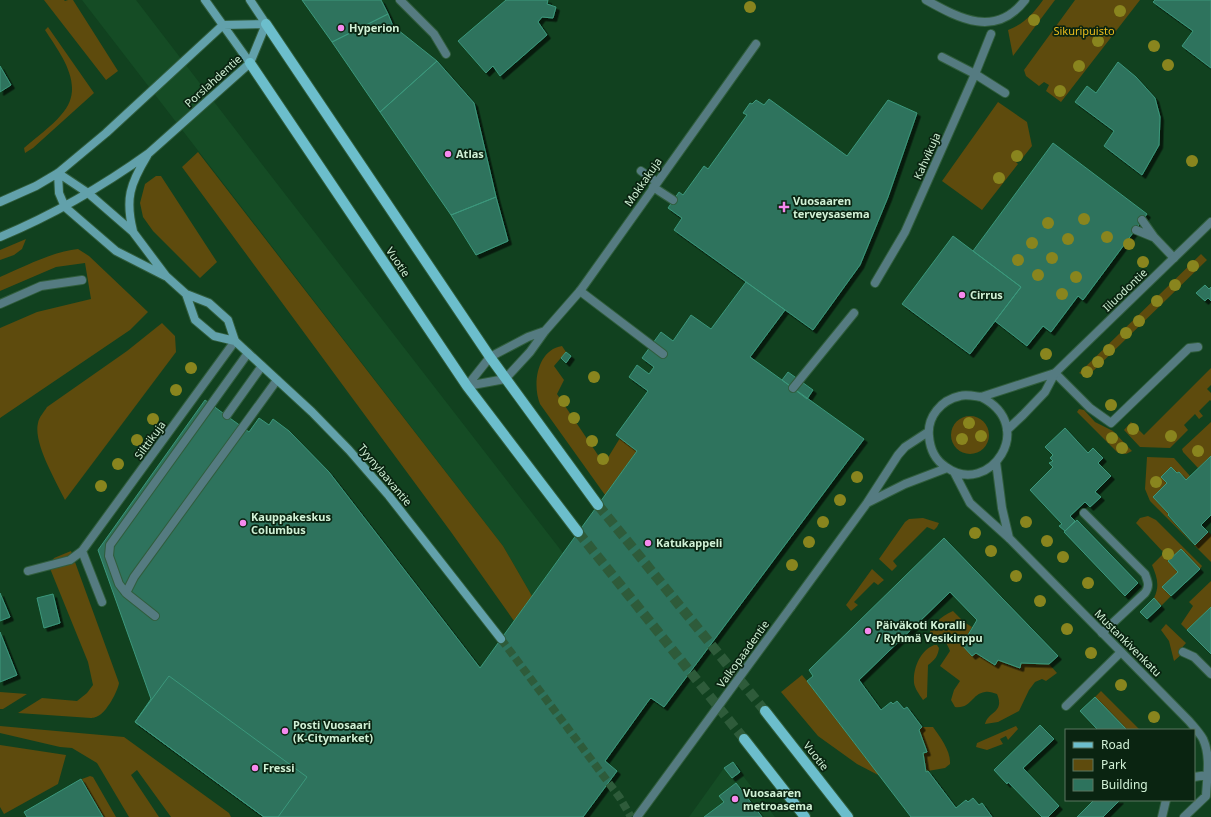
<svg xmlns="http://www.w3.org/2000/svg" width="1211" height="817" font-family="'Noto Sans',sans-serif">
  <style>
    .built { fill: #154c25 }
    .green { fill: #5e4b0d }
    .building { fill: #2d735d; stroke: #3c987c; filter: url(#shadow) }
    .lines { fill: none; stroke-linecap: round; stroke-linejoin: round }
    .secondary-tunnel { stroke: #2e5b3a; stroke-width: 8; stroke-dasharray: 8 4; stroke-linecap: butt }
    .primary-tunnel { stroke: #2e5b3a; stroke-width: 10; stroke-dasharray: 10 5; stroke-linecap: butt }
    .lane-casing { stroke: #305d3c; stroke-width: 10 }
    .street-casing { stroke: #305d3c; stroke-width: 10 }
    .secondary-casing { stroke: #305d3c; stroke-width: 10 }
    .primary-casing { stroke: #305d3c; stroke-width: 12 }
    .lane { stroke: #557b81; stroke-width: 8 }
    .street { stroke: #557b81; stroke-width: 8 }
    .secondary { stroke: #62a1ab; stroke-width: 8 }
    .primary { stroke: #6cbecc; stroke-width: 10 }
    .street-bridge-casing { stroke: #305d3c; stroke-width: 10; stroke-linecap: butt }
    .street-bridge { stroke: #557b81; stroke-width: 8 }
    .tree { fill: #89851e }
    .poi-dot { fill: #f689ee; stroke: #0a2411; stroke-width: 1.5 }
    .labels { text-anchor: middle; stroke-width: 3.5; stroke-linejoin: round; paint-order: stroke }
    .poi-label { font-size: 11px; font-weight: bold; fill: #d1f1d6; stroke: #0a2411; text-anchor: start }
    .park-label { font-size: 11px; fill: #ebbc1d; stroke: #0a2411 }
    .street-label { font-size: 11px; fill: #d1f1d6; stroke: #0a2411 }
  </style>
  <defs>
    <filter id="shadow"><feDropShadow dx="3.5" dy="3.5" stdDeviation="0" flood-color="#0009"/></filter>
  </defs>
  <rect width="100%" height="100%" fill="#11411f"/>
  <!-- built -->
  <path class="built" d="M82,0H136L261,163L563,553L532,596L503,546Z
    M724,768L732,778L740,772L775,817H689Z"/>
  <!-- green -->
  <path class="green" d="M44,0H64L65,1L68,0H73L118,71L106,80Z
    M1043,0H1055L1013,56L1008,30C1024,24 1033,14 1043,0Z
    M1075,0H1140L1061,102L1046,91L1049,85L1044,82L1039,86L1026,76L1024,70Z
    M48,27L94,93L33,148L25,153L24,148C36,137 51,127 61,115C87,87 61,55 45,30Z
    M998,102L1027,122L1032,146L1020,161L1019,160L1016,162L1018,164L982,210L942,181Z
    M198,152L503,546L532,596L514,621L451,532L182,167Z
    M156,176H161L217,262L200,278L153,231L143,217L140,203L145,184Z
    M26,239L22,249L14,255L0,260V250Z
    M78,249L89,256L148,312L130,330L0,418V328L37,312L91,299L85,263L56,267L0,291V277C23,267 54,251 78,249Z
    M1201,254L1207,260L1087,377L1079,373Z
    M162,323L175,336L176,352L65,500C56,481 33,443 38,423C39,417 44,412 47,407L127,351Z
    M562,346L566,352L554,366L564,380L557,394L604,464L620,438L637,451L605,495L540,404C532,384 537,350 562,346Z
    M1211,368V385L1207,389L1211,393V401L1210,400L1199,411L1203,416L1199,419L1195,414L1184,425L1188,430L1170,448L1140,447L1124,430L1131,422L1144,435Z
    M1079,409L1084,410L1095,422L1113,431L1132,451L1126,454L1117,452L1077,412Z
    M951 435a19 19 0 1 1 38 0a19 19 0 1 1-38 0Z
    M1211,422V456L1198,468L1183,452L1182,449Z
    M1147,457L1174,458L1190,476L1186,480L1179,472L1177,473L1171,467L1161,477L1167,483L1153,497L1169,514L1168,516L1194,545L1208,532L1211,535V562L1150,501L1145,489Z
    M1148,516L1156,520L1202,566L1200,569L1181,549L1168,561L1178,572L1162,587L1171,596L1161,606L1154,598C1160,586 1157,577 1152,565L1164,553L1136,523L1140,518Z
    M923,518L939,523L937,527L934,530L927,527L893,561L897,566L892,571L879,559L905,522L909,519Z
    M71,551L119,683C118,691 106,713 98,716C97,717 92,718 91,718L18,713L42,698L77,701L87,693L93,685L88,662L49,566L54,558Z
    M872,569L884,580L878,585L874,582L854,602L858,605L851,611L846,605Z
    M1211,581V607L1187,630L1181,624L1193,606L1189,602Z
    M953,611L964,622L972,627L962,645L972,656L976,653L995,665L998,660L1019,668L1021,663L1049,664L1057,673L1046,681L1042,679L1035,682L1029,690L1019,711L998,722L985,724C988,711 1005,713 997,694C993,693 989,691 985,692C971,694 972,709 955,707L951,700L954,690L960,681L940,666L950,651C946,640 941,636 928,637C932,624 940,617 953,611Z
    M1166,624L1186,643L1179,651L1182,654L1174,661L1169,641L1161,630Z
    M934,645H937L939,648C938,656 935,660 928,665L927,697L923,700C919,694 915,689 914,683C913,668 920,651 934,645Z
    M802,675L807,681L880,776L857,764L818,736L781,692Z
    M1101,691L1140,730H1127L1095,697Z
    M0,692L27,694L3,709H0Z
    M0,726L124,737L229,813L231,817H171L137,770L131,775L159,817H129L97,763L72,748L60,747L0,733Z
    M1016,726L1018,729L1008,740L1006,736L1000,739L1003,744L987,750L976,747L977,743Z
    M922,727H933C940,737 951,751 950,764L945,768L928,771L926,772L923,753L927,751L919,730Z
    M0,745L66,755L58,784L4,814L0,807Z
    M90,776L93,777L116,817H103L82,779Z"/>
  <!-- building -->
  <path class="building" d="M302,0H381L388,14L332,42Z
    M506,0H548L547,4L556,7L553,18L542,17L538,22L547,35L500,76L493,66L486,73L458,41Z
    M1155,0H1211V68L1182,46L1193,31L1153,2Z
    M388,14L393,26L437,61L380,112L332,42Z
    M437,61L474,103L496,197L451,215L380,112Z
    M1118,62L1136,77L1155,98L1160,117L1159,145L1142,175L1104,146L1114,131L1075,102L1087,86L1096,93Z
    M0,66L11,85L0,92Z
    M769,99L847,156L888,100L917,113L888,197L860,265L813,330L674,230L682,218L668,208L679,192L683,195L704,166L708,169L747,115L743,113L750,103L752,104L756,100L764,105Z
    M1053,143L1147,214L1083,300L1078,296L1051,332L1043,326L1027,346L995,321L1021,287L973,251Z
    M496,197L508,241L476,255L451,215Z
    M953,236L1021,287L970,354L902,304Z
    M746,282L785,310L750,357L864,439L664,707L651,698L649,700L605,761L617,771L583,817H264L135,722L151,699L98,550L205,400L249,432L259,418L269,425L273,419L289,431L329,472L480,668L637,451L616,435L648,391L629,377L637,365L649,374L654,367L642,358L661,332L673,341L691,315L711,329Z
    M1205,285L1209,289L1211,287V301L1208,298L1205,301L1196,293Z
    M566,352L571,356L566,363L561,358Z
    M788,372L813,390L807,399L782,380Z
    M1065,428L1088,453L1093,448L1103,458L1098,463L1111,476L1095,492L1101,497L1090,507L1085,502L1070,516L1075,521L1065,531L1059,526L1062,524L1030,490L1053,467L1049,463L1053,461L1050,458L1053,455L1045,447Z
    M1211,456V515L1201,525L1208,532L1195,545L1168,515L1169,514L1153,497L1167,483L1161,477L1171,467L1177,473L1179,472L1186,480Z
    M1077,520L1138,583L1125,596L1064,532Z
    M944,538L1058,656L1049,664L1021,663L1020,668L998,660L995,665L976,653L972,656L962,645L977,620L950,592L859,680L881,710L891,702L893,704L897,701L904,709L907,707L922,727L919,730L927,752L923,753L926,772L928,771L956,808L966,800L968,802L973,798L979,805L982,803L992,817H911L807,681L813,676L809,670Z
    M1181,549L1200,569L1171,596L1162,587L1178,572L1168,561Z
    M0,593L10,617L0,621Z
    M53,594L60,623L44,628L37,598Z
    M1154,598L1161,606L1147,619L1140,612Z
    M1211,607V654L1187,630Z
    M0,632L17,675L0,682Z
    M169,676L307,777L278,817H264L135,722Z
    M1095,697L1127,730H1098L1080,711Z
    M1040,725L1054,739L1023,768L1059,806L1048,817H1042L1008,782L1007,784L994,770Z
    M733,762L740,772L732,778L724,768Z
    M81,779L103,817H27L24,812Z
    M736,783L762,817H704L724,802L719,796Z
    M1094,800H1120L1103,817H1077Z"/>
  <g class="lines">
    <!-- secondary-tunnel -->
    <path class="secondary-tunnel" d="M501,639L620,798L631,817"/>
    <!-- primary-tunnel -->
    <path class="primary-tunnel" d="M598,505L765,711
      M578,532L744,739"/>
    <defs>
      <path id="lane" d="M400,0L434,34L446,54
        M641,171L657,182
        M653,187L673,200
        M1142,220L1154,237L1174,258
        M1136,230L1153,237
        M580,291L663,354
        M0,304L41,286L82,280
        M1055,373L1090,408L1111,423L1189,348L1198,347
        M227,415L262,366
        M1084,513L1145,574C1148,582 1150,586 1145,593L1102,633
        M82,551L102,602
        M28,571L70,560L82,551L235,341
        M126,593L134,577L277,380
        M155,616L126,593L119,584L109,556L110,545L248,353
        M1183,652L1194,657L1211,674
        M1066,706L1121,652"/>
      <path id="street" d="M926,0C960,19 996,38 1025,0
        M942,57L975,74L1005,93
        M875,283L905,232L975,74L991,34
        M467,386L505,379L530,352L545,331L580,291L756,44
        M467,386L490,357L528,337L545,331
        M793,388L854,313
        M981,397C1039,426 989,498 946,467C935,460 930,449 929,436C927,417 941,400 960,396C966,394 974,396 981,397L1055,373
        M1007,430L1023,415L1045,392L1055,373L1211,222
        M996,462L1002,508L1009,538
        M954,472L970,503L1009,538L1189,721C1194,727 1199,732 1203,739C1211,756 1207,777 1206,796L1184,817
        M867,503L905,484L947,468
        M791,607L867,503L898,455L905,447L928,432
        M1194,777L1207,775
        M1162,817L1166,800"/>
      <path id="secondary" d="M205,0L250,63
        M250,0L266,24
        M58,173L88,193L133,232L166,276L186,294L209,303L228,320L235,341L312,412L349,450L389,496L501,639
        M58,173L59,193L65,207L116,251L165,276
        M0,202L36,186L58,173L106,133L223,25L266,24
        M133,231C125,199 130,184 147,156
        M0,237C53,215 103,186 149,153L250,63L266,24
        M186,294L195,320L214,336L235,341"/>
      <path id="primary" d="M266,24L490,357L598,505
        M250,63L467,386L578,532
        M765,711L848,817
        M744,739L805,817"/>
    </defs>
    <!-- lane casing -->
    <use href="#lane" class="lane-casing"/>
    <!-- street casing -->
    <use href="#street" class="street-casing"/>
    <!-- secondary casing -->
    <use href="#secondary" class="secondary-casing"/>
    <!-- primary casing -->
    <use href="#primary" class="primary-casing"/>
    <!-- lane -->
    <use href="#lane" class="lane"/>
    <!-- street -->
    <use href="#street" class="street"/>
    <!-- secondary -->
    <use href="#secondary" class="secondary"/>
    <!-- primary -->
    <use href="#primary" class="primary"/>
    <defs>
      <path id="street-bridge" d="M637,817L791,607"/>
    </defs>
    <!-- street-bridge casing -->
    <use href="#street-bridge" class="street-bridge-casing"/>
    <!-- street-bridge -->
    <use href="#street-bridge" class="street-bridge"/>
  </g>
  <!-- trees -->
  <g class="tree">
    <circle cx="750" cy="7" r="6"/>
    <circle cx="1120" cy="11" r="6"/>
    <circle cx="1034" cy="20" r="6"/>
    <circle cx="1098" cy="41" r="6"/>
    <circle cx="1154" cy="46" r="6"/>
    <circle cx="1168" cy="65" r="6"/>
    <circle cx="1079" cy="66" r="6"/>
    <circle cx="1060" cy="91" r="6"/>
    <circle cx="1017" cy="156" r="6"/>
    <circle cx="1192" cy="161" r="6"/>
    <circle cx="999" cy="178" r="6"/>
    <circle cx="1084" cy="219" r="6"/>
    <circle cx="1048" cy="223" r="6"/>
    <circle cx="1107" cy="237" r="6"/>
    <circle cx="1068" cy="239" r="6"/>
    <circle cx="1032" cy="243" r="6"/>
    <circle cx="1129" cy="244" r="6"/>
    <circle cx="1052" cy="258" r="6"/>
    <circle cx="1018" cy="260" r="6"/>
    <circle cx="1143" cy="262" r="6"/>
    <circle cx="1193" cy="266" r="6"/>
    <circle cx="1038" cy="275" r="6"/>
    <circle cx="1076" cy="277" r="6"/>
    <circle cx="1175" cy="285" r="6"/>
    <circle cx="1062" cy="294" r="6"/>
    <circle cx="1157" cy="301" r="6"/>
    <circle cx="1139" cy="321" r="6"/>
    <circle cx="1126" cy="333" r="6"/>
    <circle cx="1109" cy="350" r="6"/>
    <circle cx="1046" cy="354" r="6"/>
    <circle cx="1098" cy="362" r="6"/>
    <circle cx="191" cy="368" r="6"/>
    <circle cx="1087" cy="372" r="6"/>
    <circle cx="594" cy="377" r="6"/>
    <circle cx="176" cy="390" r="6"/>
    <circle cx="564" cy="401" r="6"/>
    <circle cx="1111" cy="405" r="6"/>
    <circle cx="574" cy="418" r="6"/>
    <circle cx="153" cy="419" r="6"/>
    <circle cx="969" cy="423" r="6"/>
    <circle cx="1133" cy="429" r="6"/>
    <circle cx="981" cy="436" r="6"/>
    <circle cx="1171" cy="436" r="6"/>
    <circle cx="1112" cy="438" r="6"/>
    <circle cx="962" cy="439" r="6"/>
    <circle cx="137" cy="440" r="6"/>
    <circle cx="592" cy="441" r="6"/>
    <circle cx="1122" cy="448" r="6"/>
    <circle cx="1198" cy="451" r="6"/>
    <circle cx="603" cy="459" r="6"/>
    <circle cx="118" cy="464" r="6"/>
    <circle cx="857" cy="477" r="6"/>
    <circle cx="1156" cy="482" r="6"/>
    <circle cx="101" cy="486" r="6"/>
    <circle cx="840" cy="500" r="6"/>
    <circle cx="823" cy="522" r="6"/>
    <circle cx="1026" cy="522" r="6"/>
    <circle cx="975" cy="533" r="6"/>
    <circle cx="1047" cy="541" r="6"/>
    <circle cx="809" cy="542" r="6"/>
    <circle cx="991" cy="551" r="6"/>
    <circle cx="1168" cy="554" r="6"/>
    <circle cx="1063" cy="557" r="6"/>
    <circle cx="792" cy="565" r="6"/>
    <circle cx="1016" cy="576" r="6"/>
    <circle cx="1088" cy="583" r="6"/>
    <circle cx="1040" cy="601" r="6"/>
    <circle cx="1067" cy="629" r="6"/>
    <circle cx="1091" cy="653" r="6"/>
    <circle cx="1121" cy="685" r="6"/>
    <circle cx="1154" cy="717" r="6"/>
  </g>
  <!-- markers -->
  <g class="poi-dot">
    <circle cx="341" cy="28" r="4"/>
    <circle cx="448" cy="154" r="4"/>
    <path d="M782 201h4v4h4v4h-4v4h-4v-4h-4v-4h4z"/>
    <circle cx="962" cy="295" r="4"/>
    <circle cx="243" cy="523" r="4"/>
    <circle cx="648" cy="543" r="4"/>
    <circle cx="868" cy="631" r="4"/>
    <circle cx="285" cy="731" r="4"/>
    <circle cx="255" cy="768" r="4"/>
    <circle cx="735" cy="799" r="4"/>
  </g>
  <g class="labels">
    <!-- poi labels -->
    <g class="poi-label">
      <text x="349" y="32">Hyperion</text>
      <text x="456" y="158">Atlas</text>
      <text x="793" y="205">Vuosaaren<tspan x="793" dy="13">terveysasema</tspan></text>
      <text x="970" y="299">Cirrus</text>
      <text x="251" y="521">Kauppakeskus<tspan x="251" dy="13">Columbus</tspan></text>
      <text x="656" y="547">Katukappeli</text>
      <text x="876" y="629">Päiväkoti Koralli<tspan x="876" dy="13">/ Ryhmä Vesikirppu</tspan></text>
      <text x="293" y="729">Posti Vuosaari<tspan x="293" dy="13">(K-Citymarket)</tspan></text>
      <text x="263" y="772">Fressi</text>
      <text x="743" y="797">Vuosaaren<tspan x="743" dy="13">metroasema</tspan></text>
    </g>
    <!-- park labels -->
    <g class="park-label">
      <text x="1084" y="35">Sikuripuisto</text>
    </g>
    <!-- street labels -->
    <g class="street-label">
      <text transform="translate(213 81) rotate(-42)" y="4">Porslahdentie</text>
      <text transform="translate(927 156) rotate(-66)" y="4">Kahvikuja</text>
      <text transform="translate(643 182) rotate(-55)" y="4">Mokkakuja</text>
      <text transform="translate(398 262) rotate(56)" y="4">Vuotie</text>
      <text transform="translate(1125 290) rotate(-44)" y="4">Iiluodontie</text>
      <text transform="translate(150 440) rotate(-54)" y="4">Silttikuja</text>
      <text transform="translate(385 475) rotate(50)" y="4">Tyynylaavantie</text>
      <text transform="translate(1128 643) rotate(45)" y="4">Mustankivenkatu</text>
      <text transform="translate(743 654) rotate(-54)" y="4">Valkopaadentie</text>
      <text transform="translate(816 756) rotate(52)" y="4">Vuotie</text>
    </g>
  </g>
  <!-- legend -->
  <rect x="1065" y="729" width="130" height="72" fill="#0a2411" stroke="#5a7660"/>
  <rect x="1073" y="742" width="20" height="6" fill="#6cbecc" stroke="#5a7660"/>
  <text x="1101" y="749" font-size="12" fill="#d1f1d6">Road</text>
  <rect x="1073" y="759" width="20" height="12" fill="#5e4b0d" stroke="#5a7660"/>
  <text x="1101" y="769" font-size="12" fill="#d1f1d6">Park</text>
  <rect x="1073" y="779" width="20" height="12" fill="#2d735d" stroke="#5a7660"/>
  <text x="1101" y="789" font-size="12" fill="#d1f1d6">Building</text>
</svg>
